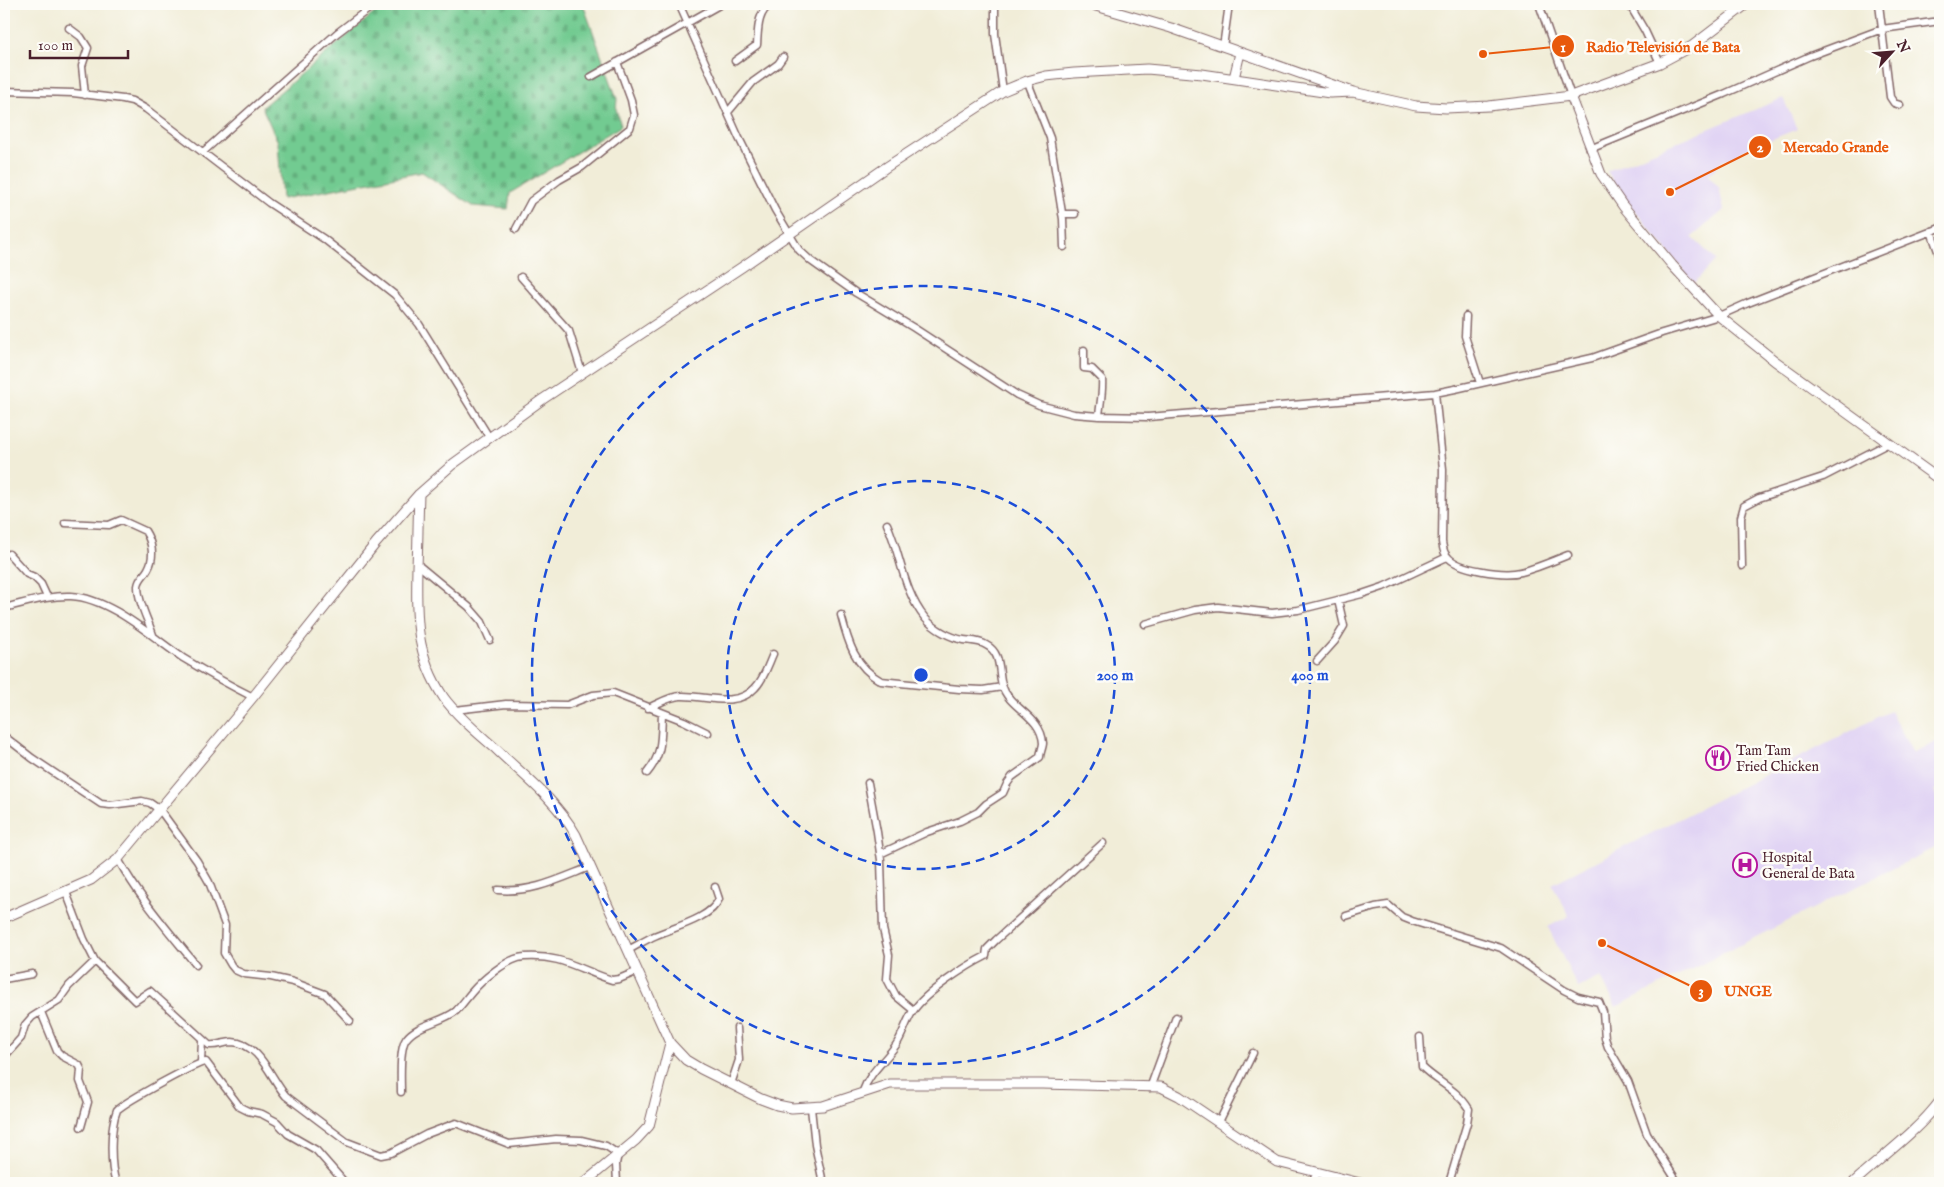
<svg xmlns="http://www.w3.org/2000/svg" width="1944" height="1187" font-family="'IM FELL English',serif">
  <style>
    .built { fill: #e1d4f4 }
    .cemetery { fill: url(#cemetery-stones); stroke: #5e755e }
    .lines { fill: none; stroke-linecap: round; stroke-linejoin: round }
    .street-casing { stroke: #846768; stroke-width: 9 }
    .secondary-casing { stroke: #846768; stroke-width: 11 }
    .street { stroke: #fff; stroke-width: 6 }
    .secondary { stroke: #fff; stroke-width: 9 }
    .ring { fill: none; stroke: #1d4ed8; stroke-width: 2.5; stroke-dasharray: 9 6 }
    .labels { text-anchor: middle; stroke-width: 5; stroke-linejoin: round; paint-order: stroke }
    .poi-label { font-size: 14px; fill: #4a1f2b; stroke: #fdfcf7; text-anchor: start }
    .centre { fill: #1d4ed8; stroke: #fdfcf7; stroke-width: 2.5 }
    .ring-label { font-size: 15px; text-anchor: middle; font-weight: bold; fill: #1d4ed8; stroke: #fdfcf7; stroke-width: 5; stroke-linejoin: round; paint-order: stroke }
    .leader { fill: none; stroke: #e8590c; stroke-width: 2 }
    .callout-dot { fill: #e8590c; stroke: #fdfcf7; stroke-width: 2 }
    .mark-label { font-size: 15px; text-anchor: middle; font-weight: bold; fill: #fff }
    .callout-label { font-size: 15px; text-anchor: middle; font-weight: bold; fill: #e8590c; stroke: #fdfcf7; stroke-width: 5; stroke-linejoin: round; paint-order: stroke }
  </style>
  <defs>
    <pattern id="cemetery-stones" width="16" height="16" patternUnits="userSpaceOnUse" patternTransform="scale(1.25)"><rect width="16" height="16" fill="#72cb91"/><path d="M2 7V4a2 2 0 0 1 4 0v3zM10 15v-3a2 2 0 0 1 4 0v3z" fill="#64ae7d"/></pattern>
  </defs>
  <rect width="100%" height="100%" fill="#fdfcf7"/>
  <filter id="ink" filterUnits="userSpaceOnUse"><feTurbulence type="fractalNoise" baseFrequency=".02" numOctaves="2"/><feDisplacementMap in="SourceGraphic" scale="10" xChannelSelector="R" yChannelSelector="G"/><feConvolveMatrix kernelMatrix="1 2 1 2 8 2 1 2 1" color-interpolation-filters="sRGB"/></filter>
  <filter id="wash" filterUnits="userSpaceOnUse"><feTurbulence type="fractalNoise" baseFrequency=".0096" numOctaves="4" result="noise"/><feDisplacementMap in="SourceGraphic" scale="20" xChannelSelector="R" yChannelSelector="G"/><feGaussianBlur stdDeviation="1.12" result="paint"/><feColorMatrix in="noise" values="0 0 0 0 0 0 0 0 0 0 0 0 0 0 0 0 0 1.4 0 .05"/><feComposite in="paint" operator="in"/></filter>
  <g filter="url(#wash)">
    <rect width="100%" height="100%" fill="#f1edd8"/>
    <!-- built -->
    <path class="built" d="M1783,98L1797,129L1745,150L1722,162L1708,175L1719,188L1724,210L1692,237L1716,260L1694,283L1622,195L1607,171Z
      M1890,711L1913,753L1940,740V788L1934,791L1940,805V845L1616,1007L1601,977L1578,988L1548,927L1569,916L1552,884Z"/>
    <!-- cemetery -->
    <path class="cemetery" d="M385,4H583L617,99L616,109L621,126L510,193L508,209L473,206L422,172L282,199L278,142L262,107Z"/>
  </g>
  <g filter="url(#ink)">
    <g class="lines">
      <defs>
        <path id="street" d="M679,4L739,138L775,210L799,250L811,261L856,293L914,328L1017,395L1039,405L1074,414L1099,416L1148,417L1435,393L1455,389L1592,358L1662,333L1719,316L1748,303L1940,228
          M995,4V34L1003,91
          M1539,4L1571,96
          M1629,4L1645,31L1660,63
          M4,19L5,4
          M69,28L81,37L88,48L82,66L85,95
          M1223,47L1229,4
          M735,61L757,45C758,31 757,11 772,4
          M591,77L721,4
          M1027,80L1050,138L1063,219L1064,247
          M4,91L73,93L123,99L132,101L146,109L269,203L324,239L395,295L419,324L489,437
          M1900,105L1894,103L1890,97L1882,29L1940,21
          M728,112L753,82L778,64L783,57
          M1590,149L1724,94L1810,56L1882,29L1879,4
          M203,152L337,33L375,4
          M1062,214H1075
          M516,229L531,201L559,180L582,167L630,128L634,115L631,100L617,62
          M1931,231L1940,257
          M521,277L569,331L582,373
          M1466,316L1465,336L1480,383
          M1084,350V368L1092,369L1102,379C1103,392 1100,404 1099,416
          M1435,393L1443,469L1442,542C1443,547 1443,552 1447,556C1457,570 1504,576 1521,572C1537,568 1553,561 1568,555
          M65,523L109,525L121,520L145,531C152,542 155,557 148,569C145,575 139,578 138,586C138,602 148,620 153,635
          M9,554L27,574L34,577L41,584L47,597
          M417,564L469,607L482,622L490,640
          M1742,566L1741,517L1744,506L1759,498L1823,477L1889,443
          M4,608C26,603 48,595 71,596C110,598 152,637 183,658C206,672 229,685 253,697
          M841,615C848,642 855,667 881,681L959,689L983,690L1002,687
          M1145,624L1195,610L1218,607L1272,613L1298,610L1362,594L1383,587L1447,557
          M1317,661L1335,641L1344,626L1338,600
          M648,708C658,704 670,696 681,696C705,695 736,709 755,688C764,679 768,665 773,654
          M455,710L506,704L567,705L593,695L613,693L684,721L708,733
          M4,736L32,758L101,804L110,805L142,801L150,803L160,810L197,861L209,882L225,925L224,953L231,965L235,970L244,974L271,977L293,982L325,994L350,1021
          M647,773C663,754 661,737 662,713
          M868,783L877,832L881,860L883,929L889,955L887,979L896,996L913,1010
          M880,854L927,832L960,821L978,812L986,804L1003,793L1007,784L1012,777L1040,757C1040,753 1043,747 1043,743C1041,715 1009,709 1002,685C998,671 1002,653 986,645C980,641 971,641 964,640C951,638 934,629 925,618C903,591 901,555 887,524
          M118,859C140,899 168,930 196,965
          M498,890C532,893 559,879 590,867
          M66,892L84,939L95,961L135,1001L150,991L209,1045C217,1046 225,1042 232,1042C260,1043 271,1079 286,1096L347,1142L381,1155L391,1153L427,1134L456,1123L509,1144L556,1139L581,1140L606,1146L618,1154L616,1164L617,1183
          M1346,916L1375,907L1388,905L1402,917L1412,921L1501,948L1564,990L1578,997L1599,1002L1603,1012L1605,1038L1608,1047L1628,1081L1647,1134L1678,1183
          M628,950C636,946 644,941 652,937C671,928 711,919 719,899L715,887
          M4,979L32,974
          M41,1012L57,1051L62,1056L79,1065L81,1069L80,1081L88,1102L81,1127
          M1420,1037L1422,1067C1437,1082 1457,1089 1469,1109L1467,1123L1449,1183
          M4,1057L21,1038L25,1025L32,1017L59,1000L69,986L95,961
          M201,1062L202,1040
          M731,1084L739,1060L737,1028
          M1150,1088L1176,1017
          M863,1091C869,1073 885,1061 896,1045C903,1035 906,1021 913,1011C926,992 966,966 986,956L987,949L996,940L1103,843
          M401,1092C401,1080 399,1049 406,1039C417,1024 441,1023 456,1011C461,1006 466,999 471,993C481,981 507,958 524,957C560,954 580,970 612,980L619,979L638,971
          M811,1108L815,1145L823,1183
          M1219,1122L1253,1053
          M116,1183C110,1166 110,1127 117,1110C125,1102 197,1062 206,1062L240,1107L248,1111L262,1114L277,1122L288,1134L316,1150L345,1183
          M1311,1183L1317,1174"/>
        <path id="secondary" d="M1089,4L1171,28L1353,92L1416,106L1446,108L1489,106L1571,96L1660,63L1692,46L1747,4
          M1234,78L1240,53
          M1571,96L1601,174L1623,206L1672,265L1719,316L1775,361L1940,480
          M419,494C418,518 418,542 417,567C416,616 415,655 444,698C458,717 478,733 496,749C524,776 556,800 576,835L670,1043L686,1060L701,1069L761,1099L777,1105L792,1108L823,1106L890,1084H1042L1161,1087L1179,1096L1277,1162L1360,1183
          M4,918L91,880L118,859L253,697L376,543L419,494L453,464L543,399L742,267L885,168L1003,91L1027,81L1046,76L1074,73L1147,69L1202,74L1330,93L1353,92
          M584,1183L636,1140L649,1126L670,1043
          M1853,1183C1882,1156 1916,1133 1940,1101"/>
      </defs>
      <!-- street casing -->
      <use href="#street" class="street-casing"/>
      <!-- secondary casing -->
      <use href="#secondary" class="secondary-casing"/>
      <!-- street -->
      <use href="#street" class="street"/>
      <!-- secondary -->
      <use href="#secondary" class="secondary"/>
    </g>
  </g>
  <!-- distance rings -->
  <g class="ring">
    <circle cx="921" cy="675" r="194"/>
    <circle cx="921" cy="675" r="389"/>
  </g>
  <!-- icons -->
  <defs>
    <symbol id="restaurant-ring" viewBox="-11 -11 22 22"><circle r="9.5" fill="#fdfcf7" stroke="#b5179e" stroke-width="1.5"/><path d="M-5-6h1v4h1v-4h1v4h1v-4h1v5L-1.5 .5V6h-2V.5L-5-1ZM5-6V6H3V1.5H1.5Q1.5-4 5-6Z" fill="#b5179e"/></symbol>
    <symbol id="hospital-ring" viewBox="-11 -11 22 22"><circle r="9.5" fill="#fdfcf7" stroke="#b5179e" stroke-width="1.5"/><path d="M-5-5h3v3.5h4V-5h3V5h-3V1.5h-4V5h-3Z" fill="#b5179e"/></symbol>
  </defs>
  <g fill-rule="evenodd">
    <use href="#restaurant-ring" x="1704" y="744" width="28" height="28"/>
    <use href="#hospital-ring" x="1731" y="851" width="28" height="28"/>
  </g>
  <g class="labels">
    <!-- poi labels -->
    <g class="poi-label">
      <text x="1736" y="755">Tam Tam<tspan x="1736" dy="16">Fried Chicken</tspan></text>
      <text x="1762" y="862">Hospital<tspan x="1762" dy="16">General de Bata</tspan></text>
    </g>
  </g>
  <circle cx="921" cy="675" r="8" class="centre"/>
  <g class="ring-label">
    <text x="1115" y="680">200 m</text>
    <text x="1310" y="680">400 m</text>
  </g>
  <!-- callouts -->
  <path class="leader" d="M1483 54L1563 46M1670 192L1760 147M1602 943L1701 991"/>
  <g class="callout-dot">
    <circle cx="1483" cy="54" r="5"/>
    <circle cx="1670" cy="192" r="5"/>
    <circle cx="1602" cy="943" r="5"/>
    <circle cx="1563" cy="46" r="12"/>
    <circle cx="1760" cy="147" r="12"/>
    <circle cx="1701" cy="991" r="12"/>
  </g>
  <g class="mark-label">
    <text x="1563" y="52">1</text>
    <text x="1760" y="152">2</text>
    <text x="1701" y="996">3</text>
  </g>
  <g class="callout-label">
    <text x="1663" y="52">Radio Televisión de Bata</text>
    <text x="1836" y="152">Mercado Grande</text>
    <text x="1748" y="996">UNGE</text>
  </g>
  <!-- margin -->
  <rect width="1944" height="1187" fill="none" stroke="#fdfcf7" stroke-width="20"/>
  <!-- north arrow -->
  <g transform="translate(1892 52) rotate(64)" stroke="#fdfcf7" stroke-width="4" paint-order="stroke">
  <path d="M0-4L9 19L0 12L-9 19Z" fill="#4a1f2b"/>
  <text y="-8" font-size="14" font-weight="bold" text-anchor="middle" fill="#4a1f2b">N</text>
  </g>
  <!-- scale -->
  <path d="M30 50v8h98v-8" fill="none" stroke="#4a1f2b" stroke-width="2.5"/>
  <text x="38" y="50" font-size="15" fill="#4a1f2b" stroke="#fdfcf7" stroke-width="4" paint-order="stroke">100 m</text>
</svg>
